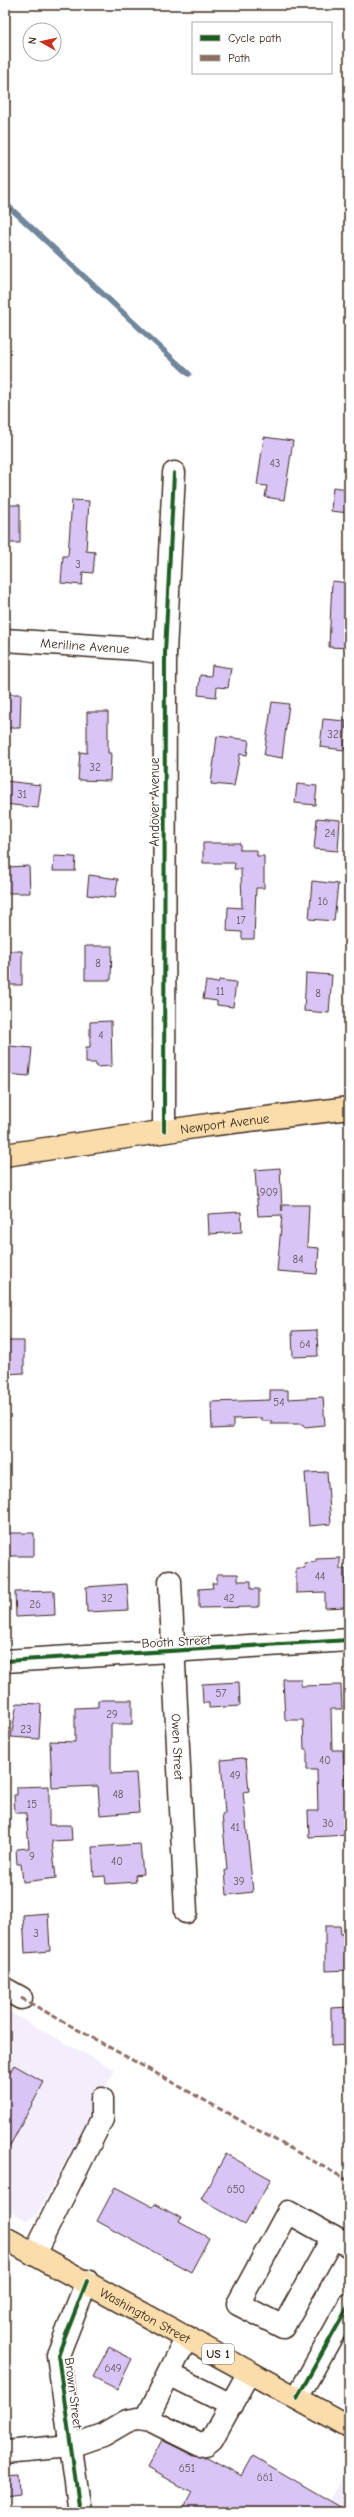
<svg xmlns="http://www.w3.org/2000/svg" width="354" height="2517" font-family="'Comic Neue',sans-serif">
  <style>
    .built { fill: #f4eefc }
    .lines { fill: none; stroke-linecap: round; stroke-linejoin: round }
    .stream { stroke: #70869b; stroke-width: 5.5 }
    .building { fill: #d9c5f5; stroke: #3b2a1e }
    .minor-casing { stroke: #3b2a1e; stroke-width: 25 }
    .major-casing { stroke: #3b2a1e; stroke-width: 25 }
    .minor { stroke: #fff; stroke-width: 22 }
    .major { stroke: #faddab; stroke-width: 22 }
    .quiet { stroke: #8d6e63; stroke-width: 3; stroke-dasharray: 6 3; stroke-linecap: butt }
    .cycleway-casing { stroke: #fff; stroke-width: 6 }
    .cycleway { stroke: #1b5e20; stroke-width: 4 }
    .labels { text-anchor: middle; stroke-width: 3.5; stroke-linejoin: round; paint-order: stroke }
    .number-label { font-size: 11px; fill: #625154 }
    .shield { fill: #fff; stroke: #766a62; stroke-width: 1 }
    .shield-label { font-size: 12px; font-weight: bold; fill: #3b2a1e }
    .street-label { font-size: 13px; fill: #3b2a1e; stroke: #fff }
  </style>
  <rect width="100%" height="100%" fill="#fff"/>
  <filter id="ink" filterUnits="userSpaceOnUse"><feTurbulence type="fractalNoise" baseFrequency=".025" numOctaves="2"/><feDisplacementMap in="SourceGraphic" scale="8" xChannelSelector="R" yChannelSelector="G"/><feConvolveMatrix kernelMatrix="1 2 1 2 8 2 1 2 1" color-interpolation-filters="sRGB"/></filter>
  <g filter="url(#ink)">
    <!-- built -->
    <path class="built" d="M5,2010L115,2070L36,2216L26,2221L5,2209Z
      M349,2468V2512H323Z"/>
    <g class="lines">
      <!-- stream -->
      <path class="stream" d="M5,203L189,374"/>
    </g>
    <!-- building -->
    <path class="building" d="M264,437L293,441L284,500L265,497L267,486L257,485Z
      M333,487L349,489V513L331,511Z
      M72,500L89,501L86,551L95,552L93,573L83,572L82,585L61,583L63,556H68Z
      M5,505H20V543H5Z
      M332,581L349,583V648L329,647Z
      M212,665L231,668L228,688L217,687L216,697L198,695L200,675L211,676Z
      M5,694H21L20,728H5Z
      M272,702L289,704L282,758L264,755Z
      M87,712H108V753H111L110,781L78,780L80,752L87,753Z
      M323,719L346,721L344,750L320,747Z
      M217,736L249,740L247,755L240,754L234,786L211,784Z
      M5,781L41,785L38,808L5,804Z
      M297,784L317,786L315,805L295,803Z
      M317,818L340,820L338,851L314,849Z
      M203,843H240V850H257V856H264V888H256L254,939H242V932L227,931L228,907L242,908L241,869H234L235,863H203Z
      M54,856L76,857L75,871H53Z
      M29,866L30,893H5V867Z
      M89,875L118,879L115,898L87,895Z
      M312,881L338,884L334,921L309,919Z
      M85,946H112L111,980H85Z
      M5,951H22V985H5Z
      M306,973L332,975L329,1013L304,1011Z
      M219,980L236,982L233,1007L217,1005V1001L203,999L206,981L218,983Z
      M111,1021L112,1066L96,1067V1063H86V1047H90V1022Z
      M9,1046L32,1048L29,1076L6,1074Z
      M280,1168L282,1211L283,1205H309L307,1247L319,1248L317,1274L277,1271L282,1215L258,1216L255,1170Z
      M241,1212L242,1232L209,1234L208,1214Z
      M317,1330L318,1356L293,1357L292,1331Z
      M5,1341H24V1373L5,1374Z
      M270,1390H288V1399L323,1397L325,1425L304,1427L303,1424H271L272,1421H262V1418L233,1419V1428L212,1429L211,1402L270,1400Z
      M327,1472L331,1524L309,1526L305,1473Z
      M5,1533H34V1556H5Z
      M340,1558V1569H345L346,1607L325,1608V1592L296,1593V1568H305L304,1563L316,1562V1559Z
      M217,1574H238V1581H251V1589H259V1607L199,1608V1589L213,1588L212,1583H217Z
      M127,1584L129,1610L87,1612L86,1587Z
      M54,1591L55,1615L16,1617L15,1592Z
      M283,1679H301V1686L341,1685L342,1709H331L332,1750H343L348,1835L309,1837L308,1811H318L317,1770H307V1749H304L303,1720H285Z
      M239,1682L240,1706L209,1708V1703H203L202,1684Z
      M98,1700H132V1724H111V1774L136,1773L139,1812L100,1815L98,1786L52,1788L50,1741L75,1742V1708L98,1707Z
      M17,1703L41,1704L39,1739L11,1737Z
      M242,1758L246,1759L249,1791L243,1792L253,1892L227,1895L225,1870H227L222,1814H225L221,1760Z
      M49,1786V1825H71L72,1840L52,1841L56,1878L23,1882L21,1864H17L16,1849L29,1848L26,1813H15L14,1795H17V1787Z
      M140,1844L143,1874L135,1875L136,1882L106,1884L105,1876L94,1877L92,1847Z
      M48,1913L50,1951L25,1953L23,1915Z
      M325,1926H340L341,1934H349V1970L325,1971Z
      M349,2007V2045L331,2046V2008Z
      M14,2065L44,2082L5,2155V2081Z
      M226,2154L271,2179L245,2225L201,2199Z
      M115,2187L153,2207L155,2204L181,2218L179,2222L209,2238L191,2272L97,2221Z
      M109,2347L132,2359L117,2389L93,2377Z
      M162,2440L194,2456L207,2457L242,2476L253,2456L349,2512H182L192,2493L147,2468Z
      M19,2474L20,2494L5,2496V2475Z"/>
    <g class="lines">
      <defs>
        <g id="minor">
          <path id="s1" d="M5,640L138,649L165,653"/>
          <path d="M164,1131L165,653L174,473"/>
          <path id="s2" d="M170,1581L186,1912"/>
          <path d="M5,1661L349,1640"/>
          <path d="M5,1989L21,1998"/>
          <path d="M333,2237L283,2327L238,2304L288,2212L349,2246"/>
          <path d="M34,2254L102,2119V2099"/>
          <path d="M169,2374L231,2405"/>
          <path d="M297,2398L349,2305"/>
          <path d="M146,2420L187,2337"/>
          <path d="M5,2452L71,2446L103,2435L127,2421L138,2419L152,2421L200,2445L206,2444L212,2439L249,2372"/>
          <path d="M80,2512L58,2355L87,2281"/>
        </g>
        <g id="major">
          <path id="s3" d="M5,1155L208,1125L349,1108"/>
          <path id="s4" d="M5,2238L349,2427"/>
        </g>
      </defs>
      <!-- minor casing -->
      <use href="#minor" class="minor-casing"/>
      <!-- major casing -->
      <use href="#major" class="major-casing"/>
      <!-- minor -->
      <use href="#minor" class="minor"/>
      <!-- major -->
      <use href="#major" class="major"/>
      <!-- quiet -->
      <path class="quiet" d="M21,1998L349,2181"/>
      <defs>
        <path id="cycleway" d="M164,1131L165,653L174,473
          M5,1661L349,1640
          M297,2398L349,2305
          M80,2512L58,2355L87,2281"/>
      </defs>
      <!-- cycleway casing -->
      <use href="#cycleway" class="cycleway-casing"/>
      <!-- cycleway -->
      <use href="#cycleway" class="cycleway"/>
    </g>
  </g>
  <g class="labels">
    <!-- number labels -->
    <g class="number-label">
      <text x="275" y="467">43</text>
      <text x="78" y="568">3</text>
      <text x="333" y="738">32</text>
      <text x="95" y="771">32</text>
      <text x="22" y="798">31</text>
      <text x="330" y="837">24</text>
      <text x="323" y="905">16</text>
      <text x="241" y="924">17</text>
      <text x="98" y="967">8</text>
      <text x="220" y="995">11</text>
      <text x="318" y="997">8</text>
      <text x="101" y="1039">4</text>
      <text x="269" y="1196">909</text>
      <text x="298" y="1263">84</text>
      <text x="305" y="1348">64</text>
      <text x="279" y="1406">54</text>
      <text x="320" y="1580">44</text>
      <text x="107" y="1602">32</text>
      <text x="229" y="1602">42</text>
      <text x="35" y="1608">26</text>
      <text x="221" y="1697">57</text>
      <text x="112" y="1718">29</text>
      <text x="26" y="1733">23</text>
      <text x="325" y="1764">40</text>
      <text x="235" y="1779">49</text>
      <text x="118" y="1798">48</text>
      <text x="32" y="1808">15</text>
      <text x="328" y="1827">36</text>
      <text x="235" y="1831">41</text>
      <text x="32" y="1860">9</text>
      <text x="117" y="1865">40</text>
      <text x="239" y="1885">39</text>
      <text x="36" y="1937">3</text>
      <text x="236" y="2193">650</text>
      <text x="113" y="2372">649</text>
      <text x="187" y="2472">651</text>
      <text x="265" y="2481">661</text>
    </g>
    <!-- shield labels -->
    <rect class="shield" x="202" y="2344" width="32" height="20" rx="3"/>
    <g class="shield-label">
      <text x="218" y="2358">US 1</text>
    </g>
    <!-- street labels -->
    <g class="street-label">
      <text dy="5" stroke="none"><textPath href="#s1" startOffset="80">Meriline Avenue</textPath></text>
      <text transform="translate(154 802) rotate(-90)" y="5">Andover Avenue</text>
      <text dy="5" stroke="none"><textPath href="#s3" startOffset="222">Newport Avenue</textPath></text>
      <text transform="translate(176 1641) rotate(-3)" y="5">Booth Street</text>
      <text dy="5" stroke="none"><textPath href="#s2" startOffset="166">Owen Street</textPath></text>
      <text dy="5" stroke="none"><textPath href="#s4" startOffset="160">Washington Street</textPath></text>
      <text transform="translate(74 2393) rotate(83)" y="5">Brown Street</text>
    </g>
  </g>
  <!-- margin -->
  <rect width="354" height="2517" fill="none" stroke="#fff" stroke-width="20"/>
  <rect x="10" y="10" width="334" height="2497" fill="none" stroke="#3b2a1e" stroke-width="1.5" filter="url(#ink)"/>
  <!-- legend -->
  <rect x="192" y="22" width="140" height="52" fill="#ffffff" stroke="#b1aaa5"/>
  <rect x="200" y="35" width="20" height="6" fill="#1b5e20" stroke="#b1aaa5"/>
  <text x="228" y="42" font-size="12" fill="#3b2a1e">Cycle path</text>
  <rect x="200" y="55" width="20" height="6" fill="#8d6e63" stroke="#b1aaa5"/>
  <text x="228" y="62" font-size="12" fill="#3b2a1e">Path</text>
  <!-- north arrow -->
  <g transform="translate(42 42) rotate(278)"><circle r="19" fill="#ffffff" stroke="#b1aaa5"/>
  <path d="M0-3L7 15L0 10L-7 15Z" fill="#c8321e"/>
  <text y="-6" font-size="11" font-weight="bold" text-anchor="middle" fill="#3b2a1e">N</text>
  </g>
</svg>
